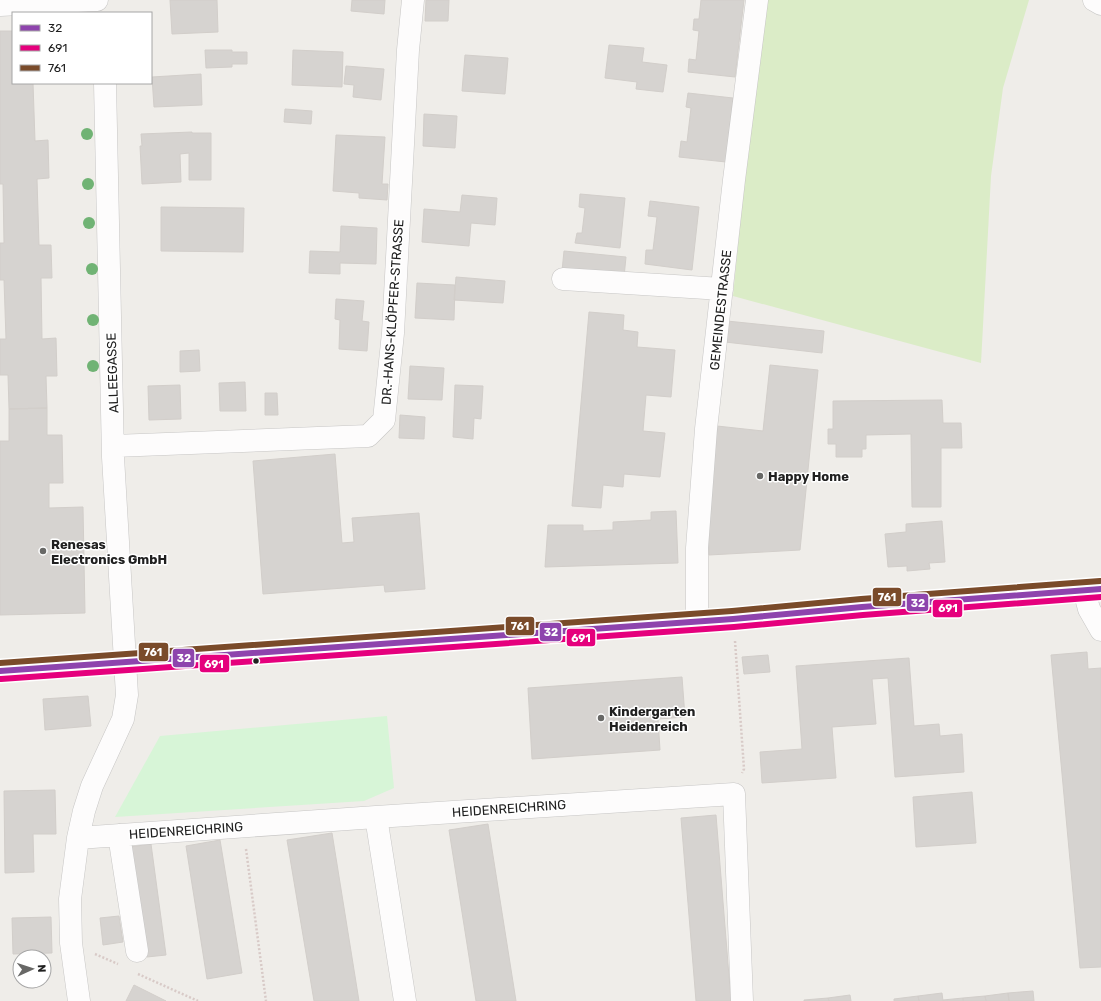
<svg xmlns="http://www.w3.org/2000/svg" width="1101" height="1001" font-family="Rubik,sans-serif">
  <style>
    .grass { fill: #dbecc7 }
    .park { fill: #d7f5d7 }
    .building { fill: #d6d3d0; stroke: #d2ceca }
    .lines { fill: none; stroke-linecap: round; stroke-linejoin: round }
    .minor-casing { stroke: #c7c6c5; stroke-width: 23 }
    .major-casing { stroke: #a69b85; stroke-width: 23 }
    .path { stroke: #d8cac7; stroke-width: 2.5; stroke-dasharray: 2 2; stroke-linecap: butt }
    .minor { stroke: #fdfcfc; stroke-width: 22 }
    .major { stroke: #f2ede6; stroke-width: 22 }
    .bus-1-casing { stroke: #fff; stroke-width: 9 }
    .bus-2-casing { stroke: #fff; stroke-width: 9 }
    .bus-3-casing { stroke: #fff; stroke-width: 9 }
    .bus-1 { stroke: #8e44ad; stroke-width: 6 }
    .bus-2 { stroke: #e5007d; stroke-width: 6 }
    .bus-3 { stroke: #7a4b2a; stroke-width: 6 }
    .tree { fill: #70b374 }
    .poi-dot { fill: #686866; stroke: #fff; stroke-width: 1.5 }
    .bus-dot { fill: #202020; stroke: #fff; stroke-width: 1.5 }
    .labels { text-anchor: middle; stroke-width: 3; stroke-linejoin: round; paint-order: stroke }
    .street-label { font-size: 13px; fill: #202020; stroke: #fff }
    .poi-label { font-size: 13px; font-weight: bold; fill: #202020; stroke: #fff; text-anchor: start }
    .line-badge { stroke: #fff; stroke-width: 1.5 }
    .badge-label { font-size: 11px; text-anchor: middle; font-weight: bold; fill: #fff }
  </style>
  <rect width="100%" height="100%" fill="#efede9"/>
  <!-- grass -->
  <path class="grass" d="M762,0H1029L1003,88L991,176L981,363L733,296Z"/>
  <!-- park -->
  <path class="park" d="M387,716L394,788L364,801L115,817L160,736Z"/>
  <!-- building -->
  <path class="building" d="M170,0H217L218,32L172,34Z
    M352,0H385L384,14L351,11Z
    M426,0H449L448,21H425Z
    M701,0H744L735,77L688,72L689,59L696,60L699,31L693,30L694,19H699Z
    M0,31H13V83H33L35,141L48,140L49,178L37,179L39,245H51L52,278H41L42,339L56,338L57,376H46L47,408L9,409L8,375H0V339H6L4,280H0V243H4L3,184H0Z
    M609,45L644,48L642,62L667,65L663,92L636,89L637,82L605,78Z
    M205,50H232V52H247V64H232V67L206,68Z
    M293,50L343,52L342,87L292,85Z
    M465,55L508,58L505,94L462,91Z
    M346,66L384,69L381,100L353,97L354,85L344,84Z
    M201,74L202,105L154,107L152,77Z
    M688,93L733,98L726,162L679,157L681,141L687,142L691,108L686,107Z
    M285,109L312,111L311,124L284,122Z
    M424,114L457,116L455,148L423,146Z
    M192,132V133H211V180H189V153L180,154L181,182L142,184L140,146H142L141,134Z
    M336,135L385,137L382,184H388L387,200L359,198V193L333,191Z
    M580,194L625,198L620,248L575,243L577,233H582L585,208L579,207Z
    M462,195L497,198L495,225L471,223L469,246L422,242L424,209L460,212Z
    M650,201L699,207L692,270L645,264L646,250H653L657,217L648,216Z
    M161,207L244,208L243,252L161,251Z
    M341,226L377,228L376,264L340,263V274L309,273L310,251L340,252Z
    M564,251L626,257L624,277L562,271Z
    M456,277L505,281L503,303L454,300Z
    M417,283L455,285L454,320L415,318Z
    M336,299L364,301L362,321L369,322L367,351L339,349L340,320L335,319Z
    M589,312L624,315L623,330L638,332L637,347L675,350L671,397L646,395L643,431L665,433L660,477L624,474L623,487L603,485L601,508L572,506Z
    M727,321L824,331L822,353L725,342Z
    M199,350L200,371L180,372V351Z
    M770,365L818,370L800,550L709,555L708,520L717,426L763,431Z
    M410,366L444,368L442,400L408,399Z
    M245,382L246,411H220L219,383Z
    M180,385L181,419L149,420L148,386Z
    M455,385L483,386L481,419L474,418L473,439L453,437Z
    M265,393H277L278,415H265Z
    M942,400L943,423H961L962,448H941V507H912L911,434L866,435V449H862V457H836V444H828V429H833V401Z
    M47,408V435H62L63,483H49V508L83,507L85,613L0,615V441H9V409Z
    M400,415L425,417L424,439L399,438Z
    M335,454L342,543L354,542L352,518L419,513L425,589L385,592L384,585L263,594L253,461Z
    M676,511L678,563L545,567L548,525H583V531L613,530V522L651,520V512Z
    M942,521L945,562L929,563L930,569L907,571V566L888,567L885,534L906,532V524Z
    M1087,652L1088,669L1101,668V967L1080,968L1051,655Z
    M768,655L770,672L744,674L742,657Z
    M909,658L914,726L939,724L940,736L962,734L964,772L895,777L888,678L872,679L876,724L832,727L836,778L762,783L760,752L802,749L796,666Z
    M682,677L685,717L658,719L660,750L532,759L528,688Z
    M88,696L91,726L45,730L43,699Z
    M55,790L56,834H33L34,872L5,873L4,791Z
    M972,792L976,843L916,847L913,797Z
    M716,815L731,1001H696L681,818Z
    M488,824L516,1001H476L449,830Z
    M332,833L359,1001H314L287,840Z
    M220,840L242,973L207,979L186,846Z
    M151,844L166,955L147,957L130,847Z
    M119,916L123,942L103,945L100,918Z
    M51,917L52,953L13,954L12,918Z
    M134,985L166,1001H126Z
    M1033,991L1034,1001H1009L1008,993Z
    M942,993L943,1001H919L918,996Z
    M1008,993L1009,1001H986L985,996Z
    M850,995L851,1001H829L828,998Z
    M918,996L919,1001H894V999Z
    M985,996L986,1001H963V998Z
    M828,998L829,1001H804V1000Z
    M963,998V1001H943V1000Z"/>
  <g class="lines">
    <defs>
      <path id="minor" d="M1094,0L1101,4
        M0,5L97,0
        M563,279L722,289
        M114,446L368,436L384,420L393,333L408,50L413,0
        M1084,590L1089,609L1101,630
        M697,622V548L706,429L734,180L757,0
        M376,817L405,1001
        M119,835L137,951
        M78,838L376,817L734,794L742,1001
        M79,1001L71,943L70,899L78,838L84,811L92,786L123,719L127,695L113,457L105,83"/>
      <path id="major" d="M0,671L733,619L862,607L1101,589"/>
    </defs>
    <!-- minor casing -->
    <use href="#minor" class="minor-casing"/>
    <!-- major casing -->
    <use href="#major" class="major-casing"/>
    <!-- path -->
    <path class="path" d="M735,641L744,769L742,773
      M246,849L266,1001
      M95,954L118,964
      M138,974L198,1001"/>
    <!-- minor -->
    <use href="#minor" class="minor"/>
    <!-- major -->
    <use href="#major" class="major"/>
    <defs>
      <path id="bus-1" d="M0,671L733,619L862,607L1101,589"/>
      <path id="bus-2" d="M1,679L734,627L863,615L1101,597"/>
      <path id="bus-3" d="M0,663L732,611L861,599L1100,581"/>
    </defs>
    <!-- bus-1 casing -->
    <use href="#bus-1" class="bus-1-casing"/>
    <!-- bus-2 casing -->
    <use href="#bus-2" class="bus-2-casing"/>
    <!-- bus-3 casing -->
    <use href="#bus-3" class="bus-3-casing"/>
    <!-- bus-1 -->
    <use href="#bus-1" class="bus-1"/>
    <!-- bus-2 -->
    <use href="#bus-2" class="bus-2"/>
    <!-- bus-3 -->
    <use href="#bus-3" class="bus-3"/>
  </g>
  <!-- trees -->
  <g class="tree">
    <circle cx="87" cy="134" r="6"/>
    <circle cx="88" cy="184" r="6"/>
    <circle cx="89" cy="223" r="6"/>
    <circle cx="92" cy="269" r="6"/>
    <circle cx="93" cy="320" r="6"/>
    <circle cx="93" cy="366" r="6"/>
  </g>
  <!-- markers -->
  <g class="poi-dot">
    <circle cx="760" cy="476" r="4"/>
    <circle cx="43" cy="551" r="4"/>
    <circle cx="601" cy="718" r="4"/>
  </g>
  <circle class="bus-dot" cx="256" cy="661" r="3.5"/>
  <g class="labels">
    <!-- street labels -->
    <g class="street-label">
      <text transform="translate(720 310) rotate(-84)" y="5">GEMEINDESTRASSE</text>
      <text transform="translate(392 312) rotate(-86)" y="5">DR.-HANS-KLÖPFER-STRASSE</text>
      <text transform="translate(112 373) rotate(-92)" y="5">ALLEEGASSE</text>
      <text transform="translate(509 808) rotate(-4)" y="5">HEIDENREICHRING</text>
      <text transform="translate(186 830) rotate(-4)" y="5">HEIDENREICHRING</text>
    </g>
    <!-- poi labels -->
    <g class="poi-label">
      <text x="768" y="481">Happy Home</text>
      <text x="51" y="549">Renesas<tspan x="51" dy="15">Electronics GmbH</tspan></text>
      <text x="609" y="716">Kindergarten<tspan x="609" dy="15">Heidenreich</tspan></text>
    </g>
  </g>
  <g class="line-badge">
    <rect x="872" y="587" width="30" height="20" rx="4" fill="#7a4b2a"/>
    <rect x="906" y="593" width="23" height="19" rx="4" fill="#8e44ad"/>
    <rect x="932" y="599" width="31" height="19" rx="4" fill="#e5007d"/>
    <rect x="505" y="616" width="30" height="20" rx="4" fill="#7a4b2a"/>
    <rect x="539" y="622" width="23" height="20" rx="4" fill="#8e44ad"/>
    <rect x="566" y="628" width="30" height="19" rx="4" fill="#e5007d"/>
    <rect x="138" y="642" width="31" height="20" rx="4" fill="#7a4b2a"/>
    <rect x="172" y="648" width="23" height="20" rx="4" fill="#8e44ad"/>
    <rect x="199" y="654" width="31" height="19" rx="4" fill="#e5007d"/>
  </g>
  <g class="badge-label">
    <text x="887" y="601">761</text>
    <text x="918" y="607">32</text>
    <text x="948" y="612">691</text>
    <text x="520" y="630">761</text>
    <text x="551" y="636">32</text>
    <text x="581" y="642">691</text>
    <text x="153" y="656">761</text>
    <text x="184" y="662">32</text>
    <text x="214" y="668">691</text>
  </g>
  <!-- legend -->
  <rect x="12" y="12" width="140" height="72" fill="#ffffff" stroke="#a6a6a6"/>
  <rect x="20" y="25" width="20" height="6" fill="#8e44ad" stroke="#a6a6a6"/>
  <text x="48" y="32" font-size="12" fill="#202020">32</text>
  <rect x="20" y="45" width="20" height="6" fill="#e5007d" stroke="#a6a6a6"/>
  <text x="48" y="52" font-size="12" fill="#202020">691</text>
  <rect x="20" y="65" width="20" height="6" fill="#7a4b2a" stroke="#a6a6a6"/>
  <text x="48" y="72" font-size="12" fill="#202020">761</text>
  <!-- north arrow -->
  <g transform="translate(32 969) rotate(87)"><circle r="19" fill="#ffffff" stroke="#a6a6a6"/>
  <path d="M0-3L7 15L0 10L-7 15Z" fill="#686866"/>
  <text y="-6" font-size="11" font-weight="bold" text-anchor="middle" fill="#202020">N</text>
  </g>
</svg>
